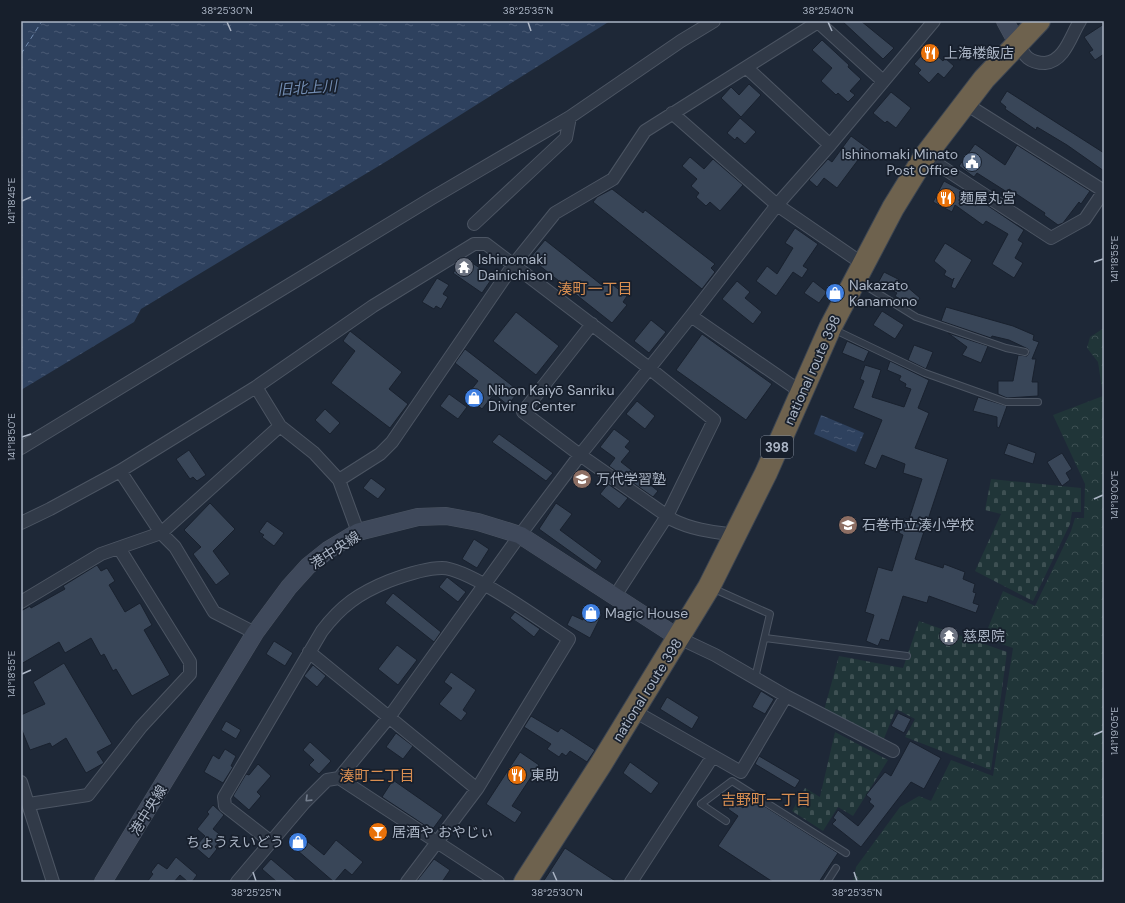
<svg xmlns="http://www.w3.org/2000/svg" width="1125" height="903" font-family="'DM Sans','Noto Sans JP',sans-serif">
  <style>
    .forest { fill: url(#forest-crowns) }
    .cemetery { fill: url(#cemetery-stones) }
    .water { fill: url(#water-ripples) }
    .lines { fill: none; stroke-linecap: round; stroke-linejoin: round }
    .ferry { stroke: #718bb0; stroke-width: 1; stroke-dasharray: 5 4; stroke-linecap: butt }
    .building { fill: #394658; stroke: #19212e }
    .lane-casing { stroke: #4c5563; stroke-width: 8 }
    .street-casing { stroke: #4c5563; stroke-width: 14 }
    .secondary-casing { stroke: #4c5563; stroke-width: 18 }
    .highway-casing { stroke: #3c4552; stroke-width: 24 }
    .lane { stroke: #313a48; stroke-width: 6 }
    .street { stroke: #313a48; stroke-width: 12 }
    .secondary { stroke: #3f495b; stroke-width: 17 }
    .highway { stroke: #6e624e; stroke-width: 22 }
    .oneway { stroke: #747e8d }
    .ticks { fill: none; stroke: #abb5c5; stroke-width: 1.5 }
    .labels { text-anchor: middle; stroke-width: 3.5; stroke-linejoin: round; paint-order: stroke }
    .shield { fill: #171f2c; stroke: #7f8897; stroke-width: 1 }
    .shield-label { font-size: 13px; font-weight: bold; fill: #abb5c5 }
    .poi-label { font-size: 14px; fill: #abb5c5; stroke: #171f2c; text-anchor: start }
    .street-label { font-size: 14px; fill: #abb5c5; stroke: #171f2c }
    .water-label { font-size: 15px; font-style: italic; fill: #718bb0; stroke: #171f2c }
    .neighbourhood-label { font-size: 15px; fill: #da8f51; stroke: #171f2c }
    .neatline { fill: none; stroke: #abb5c5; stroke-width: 1.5 }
    .ticks-label { font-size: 10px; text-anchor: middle; fill: #abb5c5 }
  </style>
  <defs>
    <pattern id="forest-crowns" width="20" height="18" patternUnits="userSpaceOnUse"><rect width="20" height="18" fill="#203538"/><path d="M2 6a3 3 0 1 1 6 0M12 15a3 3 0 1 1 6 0" fill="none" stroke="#3e5053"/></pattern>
    <pattern id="cemetery-stones" width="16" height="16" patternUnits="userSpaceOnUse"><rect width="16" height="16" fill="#203538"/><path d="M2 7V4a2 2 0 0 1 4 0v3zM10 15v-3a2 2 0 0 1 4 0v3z" fill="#3e5053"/></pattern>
    <pattern id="water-ripples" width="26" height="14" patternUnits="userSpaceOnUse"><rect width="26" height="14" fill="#2e415e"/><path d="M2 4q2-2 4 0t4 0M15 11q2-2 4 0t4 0" fill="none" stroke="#4a5a74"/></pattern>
  </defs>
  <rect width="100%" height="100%" fill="#1e2837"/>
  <!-- forest -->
  <path class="forest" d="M1104,328V882H853L856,867L900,807L919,796L931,801L951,760L993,776L1013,648L984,638L1003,591L1035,606L1071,531L1075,518H1084L1085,484L1053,415L1103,396L1098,362L1087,348L1090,337Z"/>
  <!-- cemetery -->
  <path class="cemetery" d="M991,479L1081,488V512H1072L1070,524L1033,601L975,571L1001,514L985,510Z
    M919,621L1007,652L991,770L905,737L915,719L896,709L883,741L824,710L839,656L903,668Z
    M835,732L888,760L853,816L838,807L823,831L792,811L805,788L820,797Z"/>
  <!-- water -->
  <path class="water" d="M21,21H610L387,161L141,309L134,322L21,390Z
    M821,415L864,433L856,452L814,434Z"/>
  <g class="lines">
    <!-- ferry -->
    <path class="ferry" d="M21,54L42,21"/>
  </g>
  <!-- building -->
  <path class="building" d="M842,21H861L894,48L883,59Z
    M1104,24V54L1095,60L1089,52L1093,50L1084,37Z
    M822,40L849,65L848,67L861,79L850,91L855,95L848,102L838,93L836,95L821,81L832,68L812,50Z
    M928,48L943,61L945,58L954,66L944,78L938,73L929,83L918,73L921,70L914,64Z
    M749,84L761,95L741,117L721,98L731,87L739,95Z
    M1007,91L1104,153V171L1067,145L1037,127L1036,130L1005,109L1006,107L1000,102Z
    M891,92L911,108L896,128L887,121L885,123L873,113Z
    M740,118L756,132L745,144L737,137L735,140L727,133Z
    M851,136L874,153L868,161L861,156L837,188L824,178L817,187L809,180L828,159L832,162Z
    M975,144L1005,165L1017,145L1090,191L1081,204L1079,202L1063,223L1058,225L1044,215L1045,213L1009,189L1007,192L977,173L974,177L959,166Z
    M690,157L704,169L713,159L743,185L720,211L710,202L706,206L696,197L699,193L691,186L697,179L682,166Z
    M944,181L981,201L1024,230L1018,240L1023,243L1015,258L1023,263L1014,278L992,264L1008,234L986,221L983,225L955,205L952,212L933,202Z
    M612,189L643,213L645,210L715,264L711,268L715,272L702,289L593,202L597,197Z
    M795,228L818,244L803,266L808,269L802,278L793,272L776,296L756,281L767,266L777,274L793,248L785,243Z
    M545,240L603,286L608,281L627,296L623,302L627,305L612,323L530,258Z
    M945,243L972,260L955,289L951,287L954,278L953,280L944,275L946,271L934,261Z
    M465,258L493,277L482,293L453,273Z
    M884,272L898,279L920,298L914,308L895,296L897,293L878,283Z
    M437,278L449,285L443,294L448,297L441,309L436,306L434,309L422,302Z
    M737,281L750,292L745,298L762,312L753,324L722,299Z
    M813,281L827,292L819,303L804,293Z
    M946,307L1013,326L1034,335L1033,340L1039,342L1032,359H1036L1032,382H1038V396L1007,398L998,394V381H1013L1018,355L1027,356L1029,353L1028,349L1009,340L992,336L991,338L941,321Z
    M882,311L904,325L895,339L873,325Z
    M516,312L559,346L536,375L493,341Z
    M651,320L666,332L649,353L634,341Z
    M350,331L402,372L389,389L408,404L390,428L331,383L355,351L343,341Z
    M948,333L988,346L981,363L962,355L967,347Z
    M702,334L772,384L746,420L676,370Z
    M847,341L869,351L864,362L842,353Z
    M914,345L933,352L926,369L908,360Z
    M465,349L519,391L508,405L494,394L482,409L477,405L475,408L464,399L478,381L455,363Z
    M890,361L929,380L918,408L929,413L915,448L948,459L915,559L943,568L944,564L965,572L963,579L975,584L973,592L976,593L973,603L979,605L976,613L929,596L927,603L903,596L889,641L881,639L878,646L866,641L874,615L865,612L878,567L892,571L903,535L899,533L904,518L909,519L922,479L903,473L905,464L882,455L876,469L864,464L882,420L853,408L864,381L860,379L865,365L881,370L872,397L904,407L911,389L905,387L906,384L899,380L901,376L887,370Z
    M449,394L467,407L458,419L440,406Z
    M978,397L1007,406L999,428L997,427V417L973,411Z
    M637,401L655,416L645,429L626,414Z
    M325,409L340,423L330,434L315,420Z
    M614,429L630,441L625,447L630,451L621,462L658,491L653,497L609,466L615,458L600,447Z
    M499,434L553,473L546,481L492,442Z
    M1008,443L1036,453L1033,464L1004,454Z
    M189,450L206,475L197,481L193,477L190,479L176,459Z
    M1062,453L1072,469L1066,473L1070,480L1062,486L1047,462Z
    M371,478L386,489L378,499L363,488Z
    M608,484L628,498L619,509L600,494Z
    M210,503L235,529L213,551L230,574L216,585L193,554L201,547L184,530Z
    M556,503L572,514L560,530L602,561L596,570L539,529Z
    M267,521L284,533L274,546L262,537L264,535L259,532Z
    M474,539L489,549L477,568L462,559Z
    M97,565L101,571L107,568L115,581L109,585L125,612L140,603L152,625L144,630L170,675L132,696L116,669L113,671L104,654L101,656L91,638L65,653L59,642L21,664V611L30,606L31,608L65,589L63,586Z
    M447,577L466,592L458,602L439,587Z
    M393,593L441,632L434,642L385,603Z
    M590,607L602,614L590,638L567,625L572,615L583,620Z
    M515,612L540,629L534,637L510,618Z
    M274,641L293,653L285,666L266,654Z
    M397,645L417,660L398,685L378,669Z
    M64,663L112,744L97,752L104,763L86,773L66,738L52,747L50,743L30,750L21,728V715L45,704L33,682Z
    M313,665L326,676L317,687L304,676Z
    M451,672L476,690L463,710L467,713L461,721L439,704L452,688L444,682Z
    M761,691L774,699L765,714L752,707Z
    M667,697L699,717L692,729L660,709Z
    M898,713L911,719L904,733L891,726Z
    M531,716L558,732L561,728L595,750L587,762L570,751L566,756L562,753L559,757L547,749L551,744L524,727Z
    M226,721L241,730L236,739L221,730Z
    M396,733L413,746L403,759L386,747Z
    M910,741L941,758L924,789L911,782L861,847L832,824L836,820L833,818L838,810L858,826L874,806L869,802L871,799L866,795L885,772L891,776Z
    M310,742L331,761L319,774L309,765L314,760L303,750Z
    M225,749L236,756L231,766L233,767L223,783L204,772L213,755L219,759Z
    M520,752L539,765L512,806L522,812L515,823L486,804Z
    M759,756L800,780L795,788L755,764Z
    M630,762L659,783L651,794L623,773Z
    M258,764L271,776L257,792L261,796L249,810L233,796L246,774L249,775Z
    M393,780L443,815L432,830L382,797Z
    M750,797L838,853L819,882H773L718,846L738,816L728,809L733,801L743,808Z
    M213,805L224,815L213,829L223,837L215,847L217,849L209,859L195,847L205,836L197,829L209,814L207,812Z
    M298,834L324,855L336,840L363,862L352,875L345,869L334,882L290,844Z
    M565,848L586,862L617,882H543Z
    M176,857L197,875L192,882H188L180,875L174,882H147L153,874L151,872L158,863L167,869Z
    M271,859L298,882H277L262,869Z
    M434,859L450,870L442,882H416Z"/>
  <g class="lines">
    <defs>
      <path id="lane" d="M858,281L916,317L1006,348L1025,352
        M833,329L925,373L1006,402H1038
        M712,588L770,614L755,678
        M765,638L907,656
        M726,821L701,804L732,781L846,853
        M827,882L836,868"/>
      <path id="street" d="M1017,43C1020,47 1023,54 1028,58C1033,62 1039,63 1045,63C1065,61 1071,35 1080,21
        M747,68L830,145
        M966,104L1104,191
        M672,113L777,205L863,264
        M925,156L1051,238L1085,219L1104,191
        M474,224L566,138L570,117
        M691,316L801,392
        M592,324L523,412L580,455L673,520C693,530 714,532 736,535
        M256,387L280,426
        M21,448L432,198L570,117L681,41L714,21
        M120,471L161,533L175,547L214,612L255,633
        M339,480L380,454L392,442L514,264L555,213L613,179L645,131L818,22L883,81
        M21,523L50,509L120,471L256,387L373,306L474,244H486L649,368L714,420L667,516L615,596
        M21,602L101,554L161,533L280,426L314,453L339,480L358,532
        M679,638L715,655L786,696L893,751
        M309,652L477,789
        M634,711L713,756
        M339,778L390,716L520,535L580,455L691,316L777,205L830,145L934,21
        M21,782L53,882
        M29,804L88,795L141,727L190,674V662L119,548
        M270,841L225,806L224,797L322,631C341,606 359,593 389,581C405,575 425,568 442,568C469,568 543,622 569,639L477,789L407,882
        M237,882L304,803L327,780L339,778L498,882
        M631,882L713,756L741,772L786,696"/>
      <path id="secondary" d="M1005,21L1017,43
        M103,882L255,633L289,587L308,566L328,550L358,532L418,517L446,516L478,522L520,535L679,638"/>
      <path id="highway" d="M525,882L601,764L709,587L766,473L830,328L893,208L925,156L984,79L1039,21"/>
    </defs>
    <!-- lane casing -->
    <use href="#lane" class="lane-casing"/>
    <!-- street casing -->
    <use href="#street" class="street-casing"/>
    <!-- secondary casing -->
    <use href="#secondary" class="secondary-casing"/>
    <!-- highway casing -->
    <use href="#highway" class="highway-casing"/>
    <!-- lane -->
    <use href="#lane" class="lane"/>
    <!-- street -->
    <use href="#street" class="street"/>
    <!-- secondary -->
    <use href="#secondary" class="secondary"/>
    <!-- highway -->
    <use href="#highway" class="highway"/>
  </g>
  <!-- one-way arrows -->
  <defs><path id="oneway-chevron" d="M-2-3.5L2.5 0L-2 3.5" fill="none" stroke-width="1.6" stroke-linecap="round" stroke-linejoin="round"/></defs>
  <use class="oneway" href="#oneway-chevron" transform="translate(308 799) rotate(136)"/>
  <!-- ticks -->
  <path class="ticks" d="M227,22L231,31M528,22L531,31M828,22L832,31M22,201L31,197M1094,262L1103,259M22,437L31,434M1094,499L1103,495M22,674L31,670M1094,735L1103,731M253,872L256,881M553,872L557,881M854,872L857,881"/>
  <!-- icons -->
  <defs>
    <symbol id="restaurant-disc" viewBox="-11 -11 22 22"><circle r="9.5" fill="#e8710a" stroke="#171f2c"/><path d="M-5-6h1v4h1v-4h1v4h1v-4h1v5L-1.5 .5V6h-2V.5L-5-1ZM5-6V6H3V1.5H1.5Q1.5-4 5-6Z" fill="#fff"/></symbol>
    <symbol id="civic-disc" viewBox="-11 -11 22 22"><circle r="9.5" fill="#5c6f8a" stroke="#171f2c"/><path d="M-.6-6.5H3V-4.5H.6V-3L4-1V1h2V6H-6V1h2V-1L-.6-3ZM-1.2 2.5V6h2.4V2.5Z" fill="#fff"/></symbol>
    <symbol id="temple-disc" viewBox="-11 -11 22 22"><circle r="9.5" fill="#6b7280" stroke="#171f2c"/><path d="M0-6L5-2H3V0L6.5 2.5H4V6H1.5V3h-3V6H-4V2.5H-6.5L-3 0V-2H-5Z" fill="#fff"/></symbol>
    <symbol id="shop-disc" viewBox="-11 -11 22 22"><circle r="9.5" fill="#3f7fe0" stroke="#171f2c"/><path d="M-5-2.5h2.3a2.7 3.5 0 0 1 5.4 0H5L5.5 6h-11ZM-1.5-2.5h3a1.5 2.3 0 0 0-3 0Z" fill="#fff"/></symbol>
    <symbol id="school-disc" viewBox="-11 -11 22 22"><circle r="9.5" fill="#8d6e63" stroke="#171f2c"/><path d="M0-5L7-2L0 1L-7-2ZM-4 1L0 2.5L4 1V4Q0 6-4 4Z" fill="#fff"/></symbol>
    <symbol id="bar-disc" viewBox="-11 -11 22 22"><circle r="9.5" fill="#e8710a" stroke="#171f2c"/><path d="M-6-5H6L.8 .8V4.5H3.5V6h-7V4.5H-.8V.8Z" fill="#fff"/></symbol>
  </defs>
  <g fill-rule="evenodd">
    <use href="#restaurant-disc" x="919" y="42" width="22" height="22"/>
    <use href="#civic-disc" x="961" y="151" width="22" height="22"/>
    <use href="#restaurant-disc" x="935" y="187" width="22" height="22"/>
    <use href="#temple-disc" x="453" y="256" width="22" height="22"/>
    <use href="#shop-disc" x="824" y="282" width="22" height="22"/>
    <use href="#shop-disc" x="463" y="387" width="22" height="22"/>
    <use href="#school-disc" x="571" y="468" width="22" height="22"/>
    <use href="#school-disc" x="837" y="514" width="22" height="22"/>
    <use href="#shop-disc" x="580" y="602" width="22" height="22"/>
    <use href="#temple-disc" x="938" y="625" width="22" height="22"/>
    <use href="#restaurant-disc" x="506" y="764" width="22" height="22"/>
    <use href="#bar-disc" x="367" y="821" width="22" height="22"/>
    <use href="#shop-disc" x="287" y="831" width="22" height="22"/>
  </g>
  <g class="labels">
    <!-- shield labels -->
    <rect class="shield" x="761" y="436" width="32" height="22" rx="3"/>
    <g class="shield-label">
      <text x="777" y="452">398</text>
    </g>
    <!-- poi labels -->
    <g class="poi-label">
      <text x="944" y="58">上海楼飯店</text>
      <text x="958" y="159" text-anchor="end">Ishinomaki Minato<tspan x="958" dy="16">Post Office</tspan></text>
      <text x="960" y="203">麺屋丸宮</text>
      <text x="478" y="264">Ishinomaki<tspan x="478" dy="16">Dainichison</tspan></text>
      <text x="849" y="290">Nakazato<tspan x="849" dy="16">Kanamono</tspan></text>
      <text x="488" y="395">Nihon Kaiyō Sanriku<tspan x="488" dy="16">Diving Center</tspan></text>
      <text x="596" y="484">万代学習塾</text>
      <text x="862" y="530">石巻市立湊小学校</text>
      <text x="605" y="618">Magic House</text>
      <text x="963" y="641">慈恩院</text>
      <text x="531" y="780">東助</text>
      <text x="392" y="837">居酒や おやじぃ</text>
      <text x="284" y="847" text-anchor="end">ちょうえいどう</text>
    </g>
    <!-- street labels -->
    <g class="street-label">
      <text transform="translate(812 370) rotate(-66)" y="5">national route 398</text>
      <text transform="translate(335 550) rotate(-33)" y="5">港中央線</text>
      <text transform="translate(647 690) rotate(-58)" y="5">national route 398</text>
      <text transform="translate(148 810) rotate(-58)" y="5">港中央線</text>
    </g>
    <!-- water labels -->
    <g class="water-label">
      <text transform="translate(307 88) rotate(-4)" y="5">旧北上川</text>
    </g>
    <!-- neighbourhood labels -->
    <g class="neighbourhood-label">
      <text x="595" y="294">湊町一丁目</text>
      <text x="377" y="781">湊町二丁目</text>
      <text x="766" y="805">吉野町一丁目</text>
    </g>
  </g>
  <!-- border -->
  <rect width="1125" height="903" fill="none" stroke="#171f2c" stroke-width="44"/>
  <rect x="22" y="22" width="1081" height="859" class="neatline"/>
  <g class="ticks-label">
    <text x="227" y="14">38°25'30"N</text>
    <text x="528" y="14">38°25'35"N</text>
    <text x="828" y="14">38°25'40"N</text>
    <text transform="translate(11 201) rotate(-90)" y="4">141°18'45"E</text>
    <text transform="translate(1114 259) rotate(-90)" y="4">141°18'55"E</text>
    <text transform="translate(11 437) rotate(-90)" y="4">141°18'50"E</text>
    <text transform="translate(1114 495) rotate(-90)" y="4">141°19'00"E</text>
    <text transform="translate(11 674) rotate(-90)" y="4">141°18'55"E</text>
    <text transform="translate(1114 731) rotate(-90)" y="4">141°19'05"E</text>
    <text x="256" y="896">38°25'25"N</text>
    <text x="557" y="896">38°25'30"N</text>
    <text x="857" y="896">38°25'35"N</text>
  </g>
</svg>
